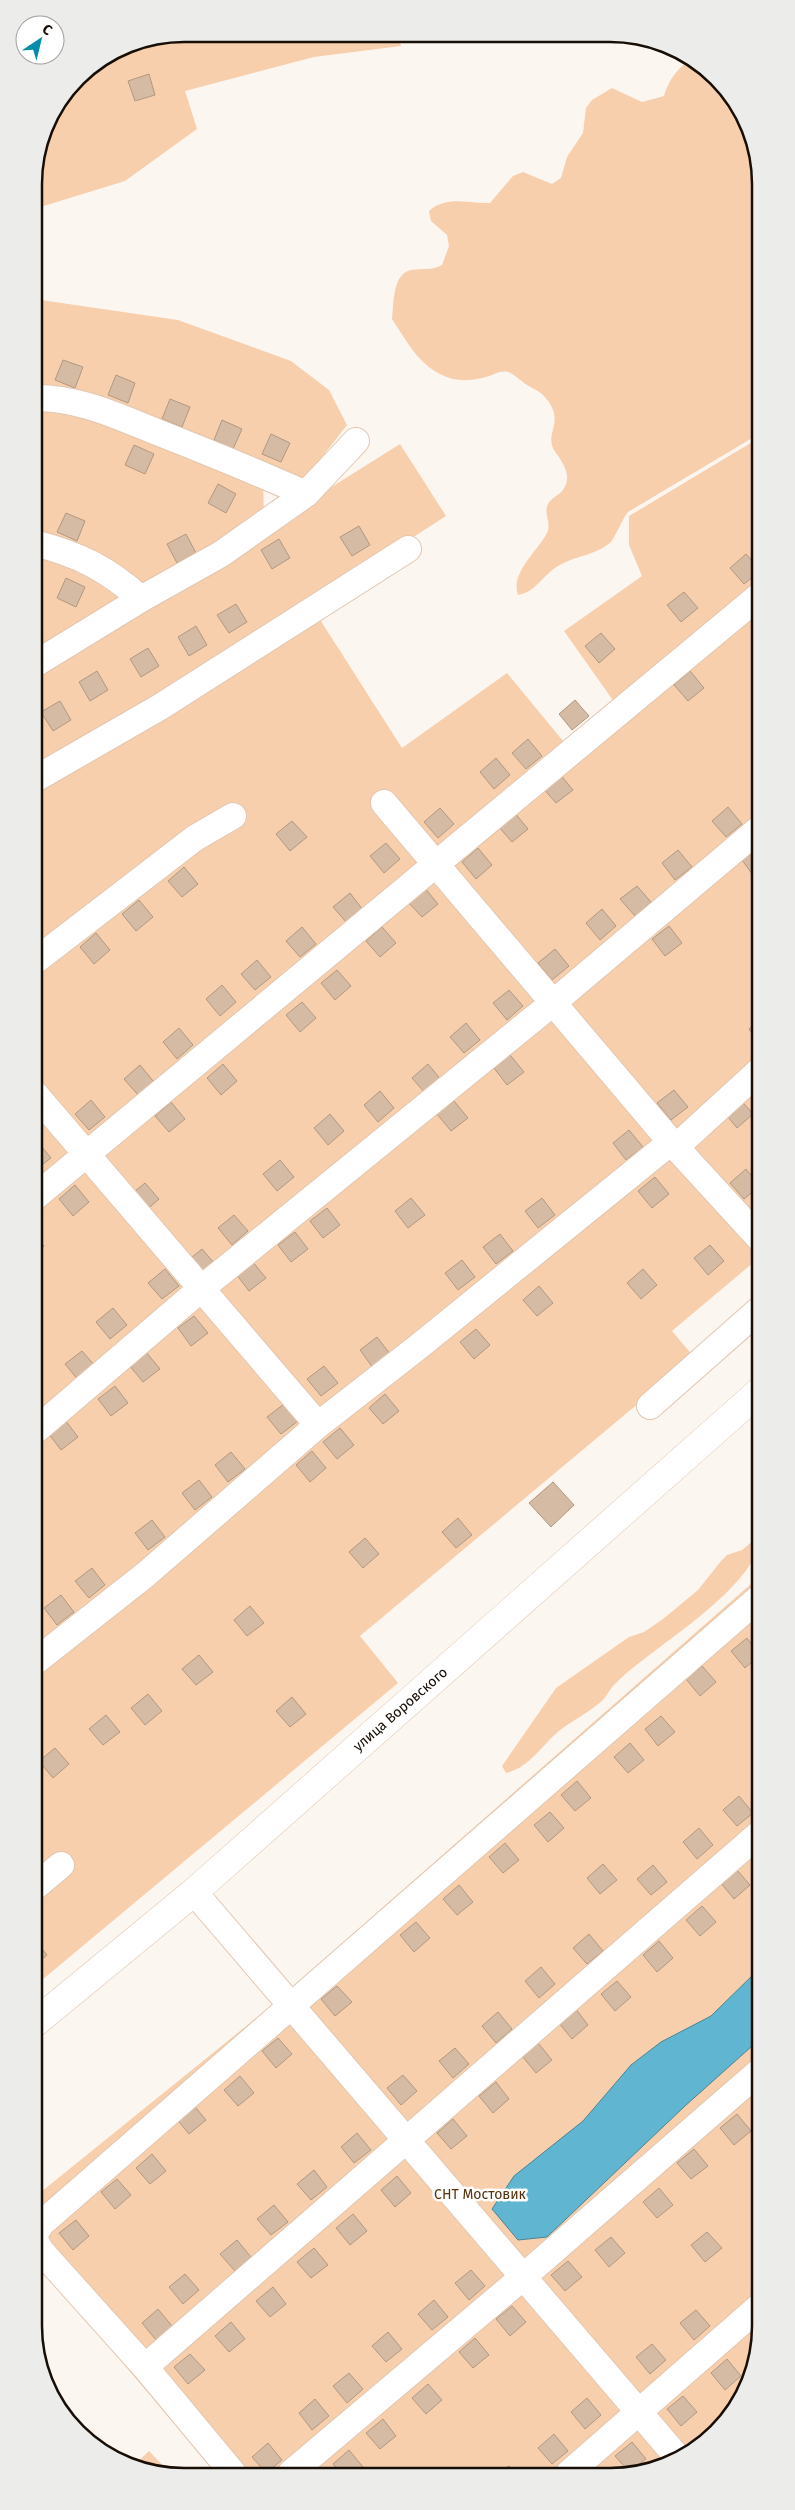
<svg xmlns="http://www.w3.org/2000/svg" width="795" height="2510" font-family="'Fira Sans',sans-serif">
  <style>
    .green { fill: #f7cfac }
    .water { fill: #60b6d1; stroke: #4a8494 }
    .building { fill: #d6bba4; stroke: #b29881 }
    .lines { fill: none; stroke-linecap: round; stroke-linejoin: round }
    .minor-casing { stroke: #e2c7b0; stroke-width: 28 }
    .major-casing { stroke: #e2c7b0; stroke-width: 29 }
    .minor { stroke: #fff; stroke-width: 26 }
    .major { stroke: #fff; stroke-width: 28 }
    .labels { text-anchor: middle; stroke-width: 5; stroke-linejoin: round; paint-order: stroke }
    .street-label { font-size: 14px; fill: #170e06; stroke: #fff }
    .park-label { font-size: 14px; fill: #57320b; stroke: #fff }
    .rim { fill: none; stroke: #170e06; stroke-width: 2.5 }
  </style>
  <rect width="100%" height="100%" fill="#fcf6f1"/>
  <!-- green -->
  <path class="green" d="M185,34L398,35L401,46L314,57L185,91L197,129L125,181L34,209V175L45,127L78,78L127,45Z
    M693,60L717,78L746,118L758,155L759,434L628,512C623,518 614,539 611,542C597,555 574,556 558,566C543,575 536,592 518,595C510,573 537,552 547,533C552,523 543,513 548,504C551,498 559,495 562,491C573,478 564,464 556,453C541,433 569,422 543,395C539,391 532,388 527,385C521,381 514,374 508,372C500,370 494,375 486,377C472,381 455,382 442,375C418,364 406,340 392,319C394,304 392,274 411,270C423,268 431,271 442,265L449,246L447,235L431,221L429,211C447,195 468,204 490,203L513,176L523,172L552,184L561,178L567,157L583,133L586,108L592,100L612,88L642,102L664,96C668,82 678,65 693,60Z
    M34,299L178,320L291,361L329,390L347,425L301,484L34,391Z
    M34,406L75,409L263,480L264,516L271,525L400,444L446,516L310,604L402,748L507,673L568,747L617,706L564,631L642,576L629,545V516L759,438L760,1257L672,1331L694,1357L360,1636L398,1683L36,1985Z
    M760,1535C760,1587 652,1647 617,1682C611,1687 608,1694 603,1700C590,1712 573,1720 559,1731C542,1745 529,1768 506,1773L502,1766L556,1688L629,1637L644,1632L663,1619L698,1590L721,1561L727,1555L742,1550Z
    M760,1576L761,2335L750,2383L724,2425L686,2456L640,2473H217L36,2262V2196L266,2010Z
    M149,2451L170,2473H155L133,2466Z"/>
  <!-- water -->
  <path class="water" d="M761,1967V2038L685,2106L547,2237L518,2240L492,2209L514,2176L583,2121L631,2065L661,2042L711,2016Z"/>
  <!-- building -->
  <path class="building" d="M280,34L301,35L302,41L280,42Z
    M149,74L155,95L135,101L128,81Z
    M63,360L83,367L75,388L55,380Z
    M116,375L135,383L128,403L108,395Z
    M170,399L190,407L182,427L162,419Z
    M222,420L242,429L233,449L214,440Z
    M271,434L290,443L281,462L262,454Z
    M134,445L154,454L145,474L125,465Z
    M218,484L236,494L226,513L208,503Z
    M66,513L85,521L77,541L57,532Z
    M359,526L370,545L352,556L340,537Z
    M186,534L196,553L177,563L167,544Z
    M279,539L290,558L272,569L261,550Z
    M746,554L759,569V572L744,584L730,568Z
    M66,578L85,587L76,607L57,598Z
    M684,592L698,608L681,622L667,605Z
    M236,604L247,622L229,633L217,615Z
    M196,626L207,645L189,656L178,637Z
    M601,633L615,649L599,663L585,646Z
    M148,648L159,666L141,677L130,659Z
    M97,671L108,690L90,701L79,682Z
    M690,671L704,688L688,701L674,685Z
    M575,700L589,716L572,730L559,714Z
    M60,701L71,720L53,731L41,712Z
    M528,739L542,756L526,769L512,753Z
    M496,758L510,775L494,789L480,772Z
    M559,773L573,790L556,803L542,787Z
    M759,782V795L753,787Z
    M728,807L742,824L726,837L712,821Z
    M440,808L454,824L438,838L424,822Z
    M514,812L528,829L512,842L498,826Z
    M292,821L307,837L290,851L276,834Z
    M386,843L400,859L384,873L370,856Z
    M759,847V874L755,878L742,860Z
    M478,848L492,865L476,879L462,862Z
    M678,850L692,867L675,880L662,863Z
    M184,867L198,884L182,897L168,881Z
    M637,886L651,902L635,916L620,899Z
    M424,887L438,904L422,917L407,901Z
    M350,893L363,910L347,923L333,907Z
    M139,900L153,917L136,931L122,914Z
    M602,909L616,926L600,940L586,923Z
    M669,926L682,943L665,956L652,939Z
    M302,927L316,944L300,957L286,941Z
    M382,927L396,943L380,957L366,941Z
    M96,933L110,950L94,964L80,947Z
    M555,949L569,966L552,980L538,963Z
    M257,960L271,977L255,990L241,974Z
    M337,970L351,986L335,1000L321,983Z
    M222,985L236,1002L220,1016L206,999Z
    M509,990L523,1006L507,1020L493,1003Z
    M302,1002L316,1018L300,1032L286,1015Z
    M759,1021V1042L749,1029Z
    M466,1023L480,1040L464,1053L450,1037Z
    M179,1028L193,1045L177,1059L163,1042Z
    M510,1055L524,1072L507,1085L494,1068Z
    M223,1064L237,1081L221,1095L207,1078Z
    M428,1064L442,1081L426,1094L412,1078Z
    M140,1065L154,1082L138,1095L124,1079Z
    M674,1090L688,1107L671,1120L657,1103Z
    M380,1091L394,1108L378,1122L364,1105Z
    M739,1098L753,1114L737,1128L723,1111Z
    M91,1100L105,1117L89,1130L75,1114Z
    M454,1101L468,1118L451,1131L437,1114Z
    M171,1102L185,1119L169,1132L155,1116Z
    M330,1114L344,1131L328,1145L314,1128Z
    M629,1130L643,1147L626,1160L613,1143Z
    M37,1141L51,1158L35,1170V1142Z
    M280,1160L294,1177L277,1191L263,1174Z
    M746,1169L760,1186L744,1199L730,1183Z
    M655,1177L669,1194L652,1208L638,1191Z
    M145,1183L159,1199L143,1213L129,1196Z
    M75,1185L89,1202L73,1216L59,1199Z
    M411,1198L425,1215L408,1228L395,1211Z
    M542,1198L555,1215L538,1228L525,1211Z
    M327,1208L340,1225L323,1238L310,1221Z
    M234,1215L248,1231L232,1245L218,1228Z
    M295,1232L308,1249L291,1262L278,1245Z
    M500,1234L513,1251L496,1264L483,1247Z
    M35,1235L44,1246L35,1253Z
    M710,1245L724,1261L708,1275L694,1258Z
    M202,1249L216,1265L200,1279L186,1262Z
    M462,1260L475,1277L458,1290L445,1273Z
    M252,1261L266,1278L249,1291L236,1274Z
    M165,1269L179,1286L162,1299L148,1283Z
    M643,1269L657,1285L641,1299L627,1283Z
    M539,1286L553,1303L537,1316L523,1300Z
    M113,1308L127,1325L110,1339L96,1322Z
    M194,1316L208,1333L191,1346L178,1328Z
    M476,1329L490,1345L474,1359L460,1342Z
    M377,1337L390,1354L373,1368L360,1350Z
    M82,1351L96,1367L79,1381L65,1364Z
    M146,1352L160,1369L143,1382L129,1365Z
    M324,1366L338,1383L321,1396L307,1379Z
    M115,1386L128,1403L111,1416L98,1399Z
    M35,1388L42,1396L35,1402Z
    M385,1394L399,1411L383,1424L369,1408Z
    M284,1404L298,1421L281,1434L267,1417Z
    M65,1420L78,1437L61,1450L48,1433Z
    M340,1428L354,1445L337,1459L323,1442Z
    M312,1451L326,1468L310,1482L296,1465Z
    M231,1452L245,1469L228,1482L215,1465Z
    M199,1480L212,1497L195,1510L182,1493Z
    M553,1482L574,1505L551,1527L529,1503Z
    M458,1518L472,1535L456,1548L442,1532Z
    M152,1520L165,1537L148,1550L135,1533Z
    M365,1538L379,1554L363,1568L349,1552Z
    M92,1568L105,1585L89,1598L75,1581Z
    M61,1595L74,1612L57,1625L44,1608Z
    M250,1606L264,1623L247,1636L234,1620Z
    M747,1638L760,1655L745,1668L731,1651Z
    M199,1655L213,1672L196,1685L182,1669Z
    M702,1666L716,1682L700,1696L686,1679Z
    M148,1694L162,1711L145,1725L131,1708Z
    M292,1697L306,1714L290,1727L276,1711Z
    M106,1715L120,1732L103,1745L89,1729Z
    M661,1716L675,1732L658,1746L645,1729Z
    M630,1743L644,1760L628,1773L614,1757Z
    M55,1748L69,1764L53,1778L39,1761Z
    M577,1781L591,1798L575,1811L561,1795Z
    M739,1796L753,1813L737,1826L723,1810Z
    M550,1812L564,1828L548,1842L534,1825Z
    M699,1828L713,1845L697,1859L683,1842Z
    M505,1843L519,1860L503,1873L489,1857Z
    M603,1864L617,1880L600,1894L587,1878Z
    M653,1865L667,1882L651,1895L637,1879Z
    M736,1869L750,1885L734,1899L720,1882Z
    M459,1885L473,1902L457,1915L443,1899Z
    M702,1906L716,1922L700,1936L686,1920Z
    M416,1922L430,1938L414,1952L400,1935Z
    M589,1934L603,1951L587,1964L573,1948Z
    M659,1941L673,1958L657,1972L643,1955Z
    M36,1942L47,1955L36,1964Z
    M541,1967L555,1984L539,1998L525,1981Z
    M617,1981L631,1997L615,2011L601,1994Z
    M337,1986L352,2002L335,2016L321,1999Z
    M575,2008L588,2025L572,2039L558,2022Z
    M498,2012L512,2029L496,2043L482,2026Z
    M278,2038L292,2054L276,2068L262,2051Z
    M538,2043L552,2060L536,2073L522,2056Z
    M455,2048L469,2064L453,2078L439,2061Z
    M403,2075L417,2091L401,2105L387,2088Z
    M240,2076L254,2093L238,2106L224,2090Z
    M496,2082L509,2099L493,2113L479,2096Z
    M192,2103L206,2120L189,2134L175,2117Z
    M737,2114L751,2131L734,2145L720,2128Z
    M453,2119L467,2136L451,2149L437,2133Z
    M357,2133L371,2150L354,2163L341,2147Z
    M694,2149L708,2166L691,2179L677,2163Z
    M152,2154L166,2171L150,2184L136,2168Z
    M314,2170L327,2187L311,2200L297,2184Z
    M397,2176L411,2193L395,2207L381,2190Z
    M117,2179L131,2195L115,2209L101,2192Z
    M659,2188L673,2205L657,2218L643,2202Z
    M274,2205L288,2222L271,2235L257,2219Z
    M353,2214L367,2231L350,2245L336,2228Z
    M76,2220L89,2236L73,2250L59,2233Z
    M707,2232L722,2248L705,2262L691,2245Z
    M611,2237L625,2253L609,2267L595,2250Z
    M237,2240L251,2257L235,2271L220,2254Z
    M761,2241V2258L753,2248Z
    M314,2248L328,2265L311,2278L297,2262Z
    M568,2261L582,2277L565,2291L551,2275Z
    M471,2270L485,2286L469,2300L455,2283Z
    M185,2274L199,2290L183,2304L169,2287Z
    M273,2287L286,2304L270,2317L256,2301Z
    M434,2300L448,2317L432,2330L418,2314Z
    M512,2306L526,2322L510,2336L496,2319Z
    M158,2309L172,2326L156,2340L142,2323Z
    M696,2310L710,2326L694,2340L680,2323Z
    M231,2322L245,2339L229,2352L215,2336Z
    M388,2332L402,2349L386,2362L372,2346Z
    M475,2338L489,2355L473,2368L459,2352Z
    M652,2344L666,2360L650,2374L636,2357Z
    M190,2354L205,2370L188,2384L174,2367Z
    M727,2359L741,2376L725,2390L711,2373Z
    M349,2373L363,2389L347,2403L333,2386Z
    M428,2384L442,2400L426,2414L412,2398Z
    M683,2396L697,2412L681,2426L667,2409Z
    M587,2398L601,2415L585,2429L571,2412Z
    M315,2399L329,2416L312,2430L299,2413Z
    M383,2419L396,2436L380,2449L366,2433Z
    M554,2434L568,2451L552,2464L538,2448Z
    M632,2442L646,2459L629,2472L615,2456Z
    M268,2443L282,2460L266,2473L252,2457Z
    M349,2450L363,2467L355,2473H341L333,2464Z
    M509,2466L515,2473H500Z"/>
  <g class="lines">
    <defs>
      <path id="minor" d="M34,398C79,397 121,418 162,434C210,453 259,473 306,494
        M34,543C78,554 108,569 141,599
        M35,664L141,599L221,554L306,494L356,441
        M35,779L160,707L408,549
        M384,803L671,1142L760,1239
        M35,961L195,838L233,816
        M35,1094L318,1425
        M676,1147L759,1071
        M35,1197L759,596
        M650,1406L760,1309
        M36,1430L202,1288L554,1002L759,829
        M36,1661L145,1575L318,1425L418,1347L671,1142
        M36,1886L61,1865
        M194,1892L679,2459
        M36,2232L41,2224L760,1597
        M36,2242L41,2251L145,2367L233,2473
        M145,2367L760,1833
        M291,2473L523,2277L761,2070
        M569,2473L761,2305"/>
      <path id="major" d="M36,2022L194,1892L760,1391"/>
    </defs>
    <!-- minor casing -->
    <use href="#minor" class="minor-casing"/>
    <!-- major casing -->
    <use href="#major" class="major-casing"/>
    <!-- minor -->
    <use href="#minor" class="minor"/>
    <!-- major -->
    <use href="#major" class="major"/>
  </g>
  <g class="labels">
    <!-- street labels -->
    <g class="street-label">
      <text transform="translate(400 1709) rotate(-41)" y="5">улица Воровского</text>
    </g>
    <!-- park labels -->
    <g class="park-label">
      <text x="480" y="2199">СНТ Мостовик</text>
    </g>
  </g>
  <!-- crop -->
  <path d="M0 0H795V2510H0ZM184 42H610A142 142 0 0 1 752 184V2326A142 142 0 0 1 610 2468H184A142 142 0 0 1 42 2326V184A142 142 0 0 1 184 42Z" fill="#ececeb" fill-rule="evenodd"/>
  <path class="rim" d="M184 42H610A142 142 0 0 1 752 184V2326A142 142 0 0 1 610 2468H184A142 142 0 0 1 42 2326V184A142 142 0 0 1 184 42Z"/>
  <!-- north arrow -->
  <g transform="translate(40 40) rotate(35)"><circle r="24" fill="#ffffff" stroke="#a29f9b"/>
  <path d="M0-4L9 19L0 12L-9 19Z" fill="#048dab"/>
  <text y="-8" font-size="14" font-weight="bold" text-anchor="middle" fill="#170e06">С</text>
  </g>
</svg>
